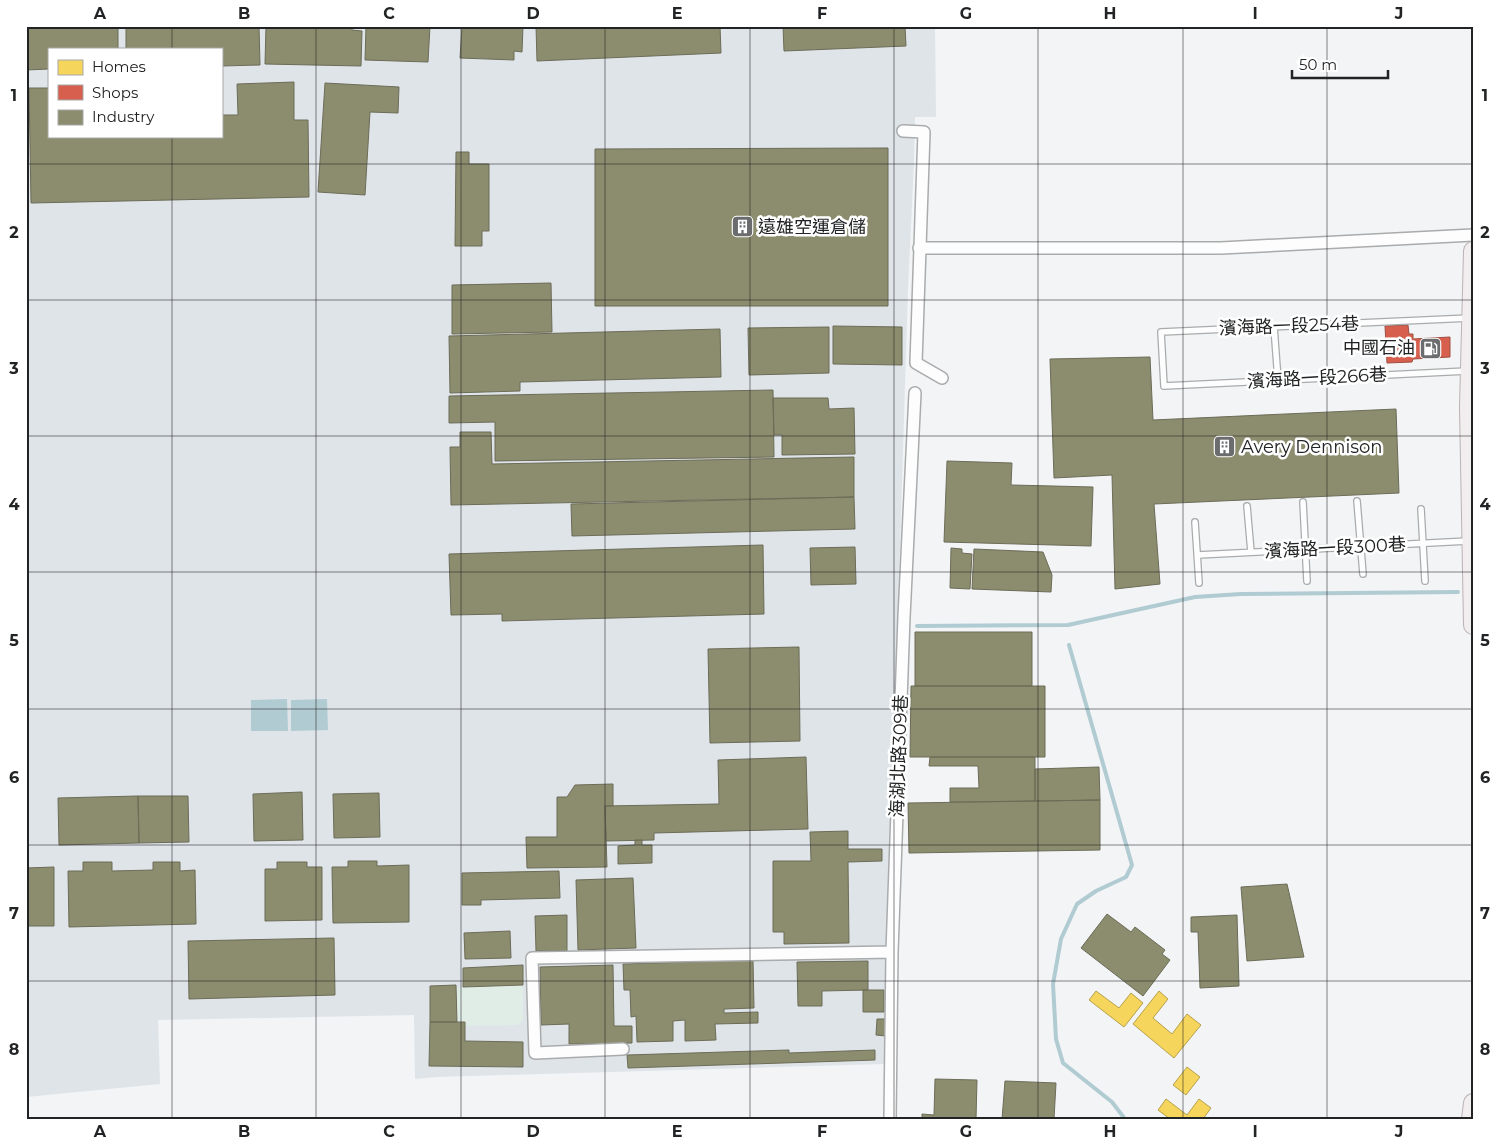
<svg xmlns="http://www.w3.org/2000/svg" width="1499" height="1145" font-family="Montserrat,'Noto Sans TC',sans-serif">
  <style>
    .built { fill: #dee4e8; fill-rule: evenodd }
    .green { fill: #dfede6 }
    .water { fill: #b0cbd2 }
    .homes { fill: #f6d55c; stroke: #b6a04b }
    .shops { fill: #d6604d; stroke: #a04e41 }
    .industry { fill: #8c8c6e; stroke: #6c6c58 }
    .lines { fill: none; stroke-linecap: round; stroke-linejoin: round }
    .stream { stroke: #b0cbd2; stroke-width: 4 }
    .lane-casing { stroke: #a9abac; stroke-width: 8 }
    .street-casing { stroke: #a9abac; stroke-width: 14 }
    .primary-casing { stroke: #bbb2b4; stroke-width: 20 }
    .lane { stroke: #fdfdfe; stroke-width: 5.5 }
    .street { stroke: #fdfdfe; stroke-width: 11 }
    .primary { stroke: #f2edee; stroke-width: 18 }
    .grid { fill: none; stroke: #222324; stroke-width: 1; stroke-opacity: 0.55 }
    .labels { text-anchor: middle; stroke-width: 5; stroke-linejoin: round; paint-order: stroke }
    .poi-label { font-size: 18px; fill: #222324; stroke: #fff; text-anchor: start }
    .street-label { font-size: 18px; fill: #222324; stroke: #fff }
    .neatline { fill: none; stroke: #222324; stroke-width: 2 }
    .grid-label { font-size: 16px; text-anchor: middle; font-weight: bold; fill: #222324 }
  </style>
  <rect width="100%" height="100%" fill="#f2f4f6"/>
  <!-- built -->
  <path class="built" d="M26,26H935L936,117H915L914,161L908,289L884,1064L436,1077L415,1079L414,1015L158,1020L160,1084L26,1097ZM49,49H221V136H49Z"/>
  <!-- green -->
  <path class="green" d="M523,985V1020L517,1025L465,1026V1022H457L456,988Z"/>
  <!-- water -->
  <path class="water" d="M287,699L288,731H251V700Z
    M327,699L328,730L291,731V700Z"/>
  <!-- homes -->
  <path class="homes" d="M1096,991L1119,1008L1131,993L1143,1003L1124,1027L1089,1000Z
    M1159,991L1168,999L1153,1018L1172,1034L1187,1014L1201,1025L1174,1058L1133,1024Z
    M1187,1067L1200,1077L1186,1095L1173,1085Z
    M1166,1099L1187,1115L1199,1099L1211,1108L1203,1119H1170L1158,1110Z"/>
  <!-- shops -->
  <path class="shops" d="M1408,325L1409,334H1413V339L1450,337V357L1413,359L1412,362L1387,363L1385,326Z"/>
  <!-- industry -->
  <path class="industry" d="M26,26H118V49H49V69L26,70Z
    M126,26H259L260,65L221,66V49H126Z
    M266,26H352V30L362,31L361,66L265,64Z
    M366,26H430L428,62L365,60Z
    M462,26H523L522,52L514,51V60L460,58Z
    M536,26H720L721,53L537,61Z
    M783,26H905L906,46L784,51Z
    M294,82V120H308L309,197L31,203L29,88H49V136H221V115H238L237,84Z
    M325,83L399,87L398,113L370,112L365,195L318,192Z
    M888,148V306H595V149Z
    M456,152H469V164H489V231H482V246H455Z
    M551,283L552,332L452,334V285Z
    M833,326L902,327V365L833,364Z
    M829,327V373L749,375L748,328Z
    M720,329L721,377L520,382V391L450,393L449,336Z
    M1150,357L1153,420L1396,409L1399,493L1154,504L1160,584L1115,589L1112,475L1054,478L1050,359Z
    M773,390L774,457L495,461V422L449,423V396Z
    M773,398H828L829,409L854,408L855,454L782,455V435H774Z
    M460,432H491L492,464L854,457V497L451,505L450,447H460Z
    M947,461L1012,463L1011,485L1093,487L1091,546L944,542Z
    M854,497L855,529L572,536L571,504Z
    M763,545L764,614L502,621V614L451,615L449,554Z
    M855,547L856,584L811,585L810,548Z
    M951,548L962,549V553L972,554L970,589L950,588Z
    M974,549L1043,552L1052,575L1051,592L972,589Z
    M915,632H1032V686H915Z
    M799,647L800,741L710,743L708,649Z
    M911,686H1045V757H910Z
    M806,757L808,829L654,833V840L606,841L605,806L719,804L718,760Z
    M930,757H1035V801L950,802V788H979L978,766H929Z
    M1099,767L1100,800L1035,801V769Z
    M613,784V806H605L607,867L527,868L526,837H557V797H567L575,785Z
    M302,792L303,840L254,841L253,794Z
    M379,793L380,837L334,838L333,794Z
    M138,796H188L189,842L139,843Z
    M138,796L139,843L59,845L58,798Z
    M1100,800V850L909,853L908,803Z
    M848,831V849H882V861L848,862L849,943L784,944V932H773V861H811L810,832Z
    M635,840H642V845H652V863L618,864V846L635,845Z
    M348,861H377V866L409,865V922L333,923L332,867H348Z
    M83,862H112V871L153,870V862H180V871L195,870L196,924L69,927L68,871H83Z
    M277,862H307V867H322V920L265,921V869H277Z
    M54,867V926H26V868Z
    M559,871L560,898L481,900V905H462V873Z
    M633,878L636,948L578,950L576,880Z
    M1287,884L1304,957L1247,961L1241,887Z
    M1107,914L1131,932L1135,927L1165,950L1162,954L1170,960L1143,996L1081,948Z
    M567,915V951H536L535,916Z
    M1237,915L1239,986L1200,988L1198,932H1191V917Z
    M510,931L511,958L465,959L464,933Z
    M334,938L335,995L189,999L188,941Z
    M753,960L754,1008L724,1009V1013L758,1012V1023L715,1024L716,1040L685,1041V1020L673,1021V1041L637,1042L636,1016L631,1017L630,990H624L623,964Z
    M868,961V990L822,991V1006H798L797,962Z
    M523,965V985L463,987V968Z
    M613,965L614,1026H632V1043L569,1044V1024L541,1025L540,967Z
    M456,985L457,1022H430V986Z
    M863,990H884V1012H863Z
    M877,1019H887L886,1036L876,1035Z
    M430,1022H465V1041L523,1042V1067L429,1066Z
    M789,1050V1053L875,1050V1060L628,1068L627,1055Z
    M935,1079L977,1080L976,1119H922V1114L934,1115Z
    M1005,1081L1056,1083L1054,1119H1002Z"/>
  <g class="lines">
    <!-- stream -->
    <path class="stream" d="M917,626L1068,625L1195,597L1241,594L1458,592
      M1069,645L1132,865L1126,877L1096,891L1077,904L1061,939L1053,984L1056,1039L1063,1063L1112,1102L1125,1119"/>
    <defs>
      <path id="lane" d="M1274,327L1278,380
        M1467,371L1164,386L1161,332L1470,318
        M1357,501L1363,574
        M1303,502L1307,581
        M1247,506L1251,552
        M1421,509L1425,581
        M1195,522L1199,583
        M1198,555L1468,541"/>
      <path id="street" d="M903,131L924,132L916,363L942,378
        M919,248H1221L1473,235
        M623,1049L535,1053L532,958L892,952
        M890,1119L892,952L904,617L915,393"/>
      <path id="primary" d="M1473,251L1469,407L1473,625
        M1471,1119L1473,1103"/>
    </defs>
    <!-- lane casing -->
    <use href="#lane" class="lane-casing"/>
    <!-- street casing -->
    <use href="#street" class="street-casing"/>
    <!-- primary casing -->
    <use href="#primary" class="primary-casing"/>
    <!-- lane -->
    <use href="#lane" class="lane"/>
    <!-- street -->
    <use href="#street" class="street"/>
    <!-- primary -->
    <use href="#primary" class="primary"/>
  </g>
  <!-- grid -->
  <path class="grid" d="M172,26V49M316,26V1119M461,26V1119M605,26V1119M750,26V1119M894,26V1119M1038,26V1119M1183,26V1119M1327,26V1119M172,136V1119M26,164H1473M26,300H1473M26,436H1473M26,572H1473M26,709H1473M26,845H1473M26,981H1473"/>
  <!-- icons -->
  <defs>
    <symbol id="building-square" viewBox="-11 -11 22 22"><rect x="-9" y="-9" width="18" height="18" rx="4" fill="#6b6c6e" stroke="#fff"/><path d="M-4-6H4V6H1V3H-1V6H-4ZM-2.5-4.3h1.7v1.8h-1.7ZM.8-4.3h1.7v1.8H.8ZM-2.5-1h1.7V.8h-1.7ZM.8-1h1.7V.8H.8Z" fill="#fff"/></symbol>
    <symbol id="fuel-square" viewBox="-11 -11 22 22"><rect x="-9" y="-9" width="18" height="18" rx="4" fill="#6b6c6e" stroke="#fff"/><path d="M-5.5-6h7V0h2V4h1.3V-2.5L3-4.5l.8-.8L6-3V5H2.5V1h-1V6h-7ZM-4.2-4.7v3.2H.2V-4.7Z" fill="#fff"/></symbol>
  </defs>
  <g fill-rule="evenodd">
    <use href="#building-square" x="730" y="214" width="25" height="25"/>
    <use href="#fuel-square" x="1418" y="336" width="25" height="25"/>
    <use href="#building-square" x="1212" y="434" width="25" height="25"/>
  </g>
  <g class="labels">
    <!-- poi labels -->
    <g class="poi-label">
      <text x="758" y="233">遠雄空運倉儲</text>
      <text x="1415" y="354" text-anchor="end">中國石油</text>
      <text x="1241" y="453">Avery Dennison</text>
    </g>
    <!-- street labels -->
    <g class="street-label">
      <text transform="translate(1289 326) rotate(-2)" y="6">濱海路一段254巷</text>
      <text transform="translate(1317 378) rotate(-3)" y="6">濱海路一段266巷</text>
      <text transform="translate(1335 548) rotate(-3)" y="6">濱海路一段300巷</text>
      <text transform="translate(899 756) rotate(-88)" y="6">海湖北路309巷</text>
    </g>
  </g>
  <!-- border -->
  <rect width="1499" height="1145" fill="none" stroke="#ffffff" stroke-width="55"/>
  <!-- legend -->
  <rect x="48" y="48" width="175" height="90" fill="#ffffff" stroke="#a7a7a7"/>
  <rect x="58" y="60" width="25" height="15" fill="#f6d55c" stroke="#a7a7a7"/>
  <text x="92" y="72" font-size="15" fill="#222324">Homes</text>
  <rect x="58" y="85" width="25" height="15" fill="#d6604d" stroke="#a7a7a7"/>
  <text x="92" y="98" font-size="15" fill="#222324">Shops</text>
  <rect x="58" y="110" width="25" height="15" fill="#8c8c6e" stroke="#a7a7a7"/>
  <text x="92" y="122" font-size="15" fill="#222324">Industry</text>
  <!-- scale -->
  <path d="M1292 70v8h96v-8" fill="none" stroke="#222324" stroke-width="2.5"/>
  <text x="1299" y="70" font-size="15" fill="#222324" stroke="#ffffff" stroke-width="4" paint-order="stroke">50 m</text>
  <rect x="28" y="28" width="1444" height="1090" class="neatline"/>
  <g class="grid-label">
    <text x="100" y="19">A</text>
    <text x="244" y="19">B</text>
    <text x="389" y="19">C</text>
    <text x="533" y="19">D</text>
    <text x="677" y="19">E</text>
    <text x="822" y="19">F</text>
    <text x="966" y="19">G</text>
    <text x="1110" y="19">H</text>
    <text x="1255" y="19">I</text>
    <text x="1399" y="19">J</text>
    <text x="14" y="101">1</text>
    <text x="1485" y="101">1</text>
    <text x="14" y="238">2</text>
    <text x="1485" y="238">2</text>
    <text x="14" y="374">3</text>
    <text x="1485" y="374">3</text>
    <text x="14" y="510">4</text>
    <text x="1485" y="510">4</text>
    <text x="14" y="646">5</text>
    <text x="1485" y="646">5</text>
    <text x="14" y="783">6</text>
    <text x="1485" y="783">6</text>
    <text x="14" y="919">7</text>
    <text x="1485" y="919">7</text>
    <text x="14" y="1055">8</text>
    <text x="1485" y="1055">8</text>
    <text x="100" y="1137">A</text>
    <text x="244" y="1137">B</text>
    <text x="389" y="1137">C</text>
    <text x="533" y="1137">D</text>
    <text x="677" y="1137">E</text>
    <text x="822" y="1137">F</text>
    <text x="966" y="1137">G</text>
    <text x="1110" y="1137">H</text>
    <text x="1255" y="1137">I</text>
    <text x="1399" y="1137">J</text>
  </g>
</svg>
